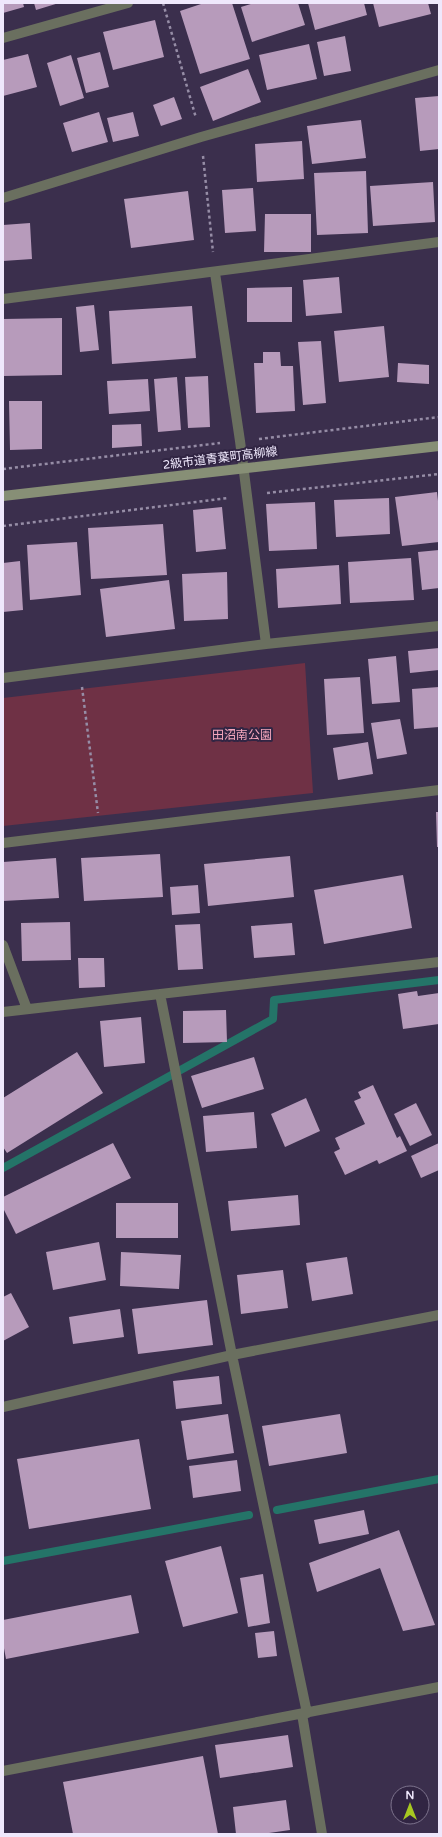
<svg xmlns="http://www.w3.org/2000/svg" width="442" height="1837" font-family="'Varela Round','Noto Sans JP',sans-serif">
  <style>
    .green { fill: #6f3145 }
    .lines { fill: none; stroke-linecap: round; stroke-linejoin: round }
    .stream { stroke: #247468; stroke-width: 8 }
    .building { fill: #b79bbb }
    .path { stroke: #968da6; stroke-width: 2.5; stroke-dasharray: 3 3; stroke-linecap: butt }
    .street { stroke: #6a6f5f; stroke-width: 10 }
    .secondary { stroke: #878f76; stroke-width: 10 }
    .labels { text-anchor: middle; stroke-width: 4; stroke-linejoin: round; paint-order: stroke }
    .street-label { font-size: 12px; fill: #efe8fc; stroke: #312543 }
    .park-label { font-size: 12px; fill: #f6a7bd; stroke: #312543 }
  </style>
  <rect width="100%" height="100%" fill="#3b2f4d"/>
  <!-- green -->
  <path class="green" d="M305,663L313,793L3,826V698Z"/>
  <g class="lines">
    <!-- stream -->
    <path class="stream" d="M3,1168L273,1019L274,1000L439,980
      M277,1510L439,1479
      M3,1561L249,1515"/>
  </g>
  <!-- building -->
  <path class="building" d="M3,3H23L24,7L3,13Z
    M34,3H59L36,10Z
    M204,3H232L250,59L200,74L180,11Z
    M254,3H298L305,25L252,42L241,7Z
    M308,3H364L367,15L315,30Z
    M373,3H428L431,14L379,27Z
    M155,20L164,57L113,70L103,32Z
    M345,36L351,71L324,76L317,42Z
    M309,44L317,79L267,90L259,55Z
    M100,52L109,87L86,93L77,58Z
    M28,54L37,87L3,96V60Z
    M71,55L84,98L60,106L47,63Z
    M248,69L261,102L213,121L200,87Z
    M439,96V149L420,151L415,98Z
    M174,97L182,119L161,126L153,105Z
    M99,112L108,142L72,152L63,123Z
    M133,112L139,136L113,142L107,118Z
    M361,120L366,158L312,164L307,126Z
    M302,141L304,179L257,182L255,144Z
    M366,171L368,233L317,235L314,173Z
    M433,182L435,222L373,226L370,186Z
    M253,188L256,231L225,233L222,190Z
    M188,191L194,240L131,248L124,199Z
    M265,214H311V252H264Z
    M30,223L32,259L3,261V225Z
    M339,277L342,313L306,316L303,280Z
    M292,287V322H247V288Z
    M94,305L99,350L80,352L76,307Z
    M192,306L196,358L112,364L109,311Z
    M62,318V375L3,376V319Z
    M384,326L389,377L339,382L334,331Z
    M321,341L326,403L303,405L298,342Z
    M263,352H280L281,366H293L295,411L256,413L254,363H263Z
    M398,363L429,365V384L397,382Z
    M208,376L210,427L188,428L185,377Z
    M177,377L181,430L158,432L154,379Z
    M148,379L150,411L109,414L107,381Z
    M9,401H42V449L10,450Z
    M141,424L142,446L112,448V425Z
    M437,492L439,510V542L402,546L395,497Z
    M389,498L390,534L336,537L334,500Z
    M315,502L317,549L269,551L266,504Z
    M222,507L226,549L196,552L193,510Z
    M163,524L167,575L91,579L88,528Z
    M77,542L81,595L30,600L27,545Z
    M439,550V588L422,590L418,552Z
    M411,558L414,600L350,603L348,562Z
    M20,561L23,610L3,612V563Z
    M339,565L341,604L278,608L276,569Z
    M227,572L228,619L184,621L182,574Z
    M169,580L175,629L106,637L100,589Z
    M439,648V670L410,673L408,651Z
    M396,656L400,702L372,704L368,659Z
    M360,677L364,733L327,735L324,679Z
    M439,687V727L414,729L412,689Z
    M400,719L407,754L377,759L371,723Z
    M368,742L373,774L338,780L333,748Z
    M436,812H439V847H437Z
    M160,854L163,897L84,901L81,858Z
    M290,856L294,897L208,906L204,864Z
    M56,858L59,898L3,901V862Z
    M403,875L412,928L324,944L314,890Z
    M198,885L200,913L172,915L170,887Z
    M70,922L71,960L22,961L21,923Z
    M292,923L295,955L254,958L251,926Z
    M200,924L203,969L178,970L175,925Z
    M78,958H104L105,987L79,988Z
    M417,991L418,996L439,993V1024L403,1029L398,994Z
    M226,1010L227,1042L183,1043V1011Z
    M141,1017L145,1063L104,1067L100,1021Z
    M77,1052L103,1093L7,1153L3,1147V1098Z
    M254,1057L264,1089L202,1108L191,1076Z
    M373,1085L397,1138L400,1136L407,1151L379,1164L377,1160L345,1175L334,1152L340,1149L335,1138L365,1124L354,1101L361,1098L358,1092Z
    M306,1098L320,1131L285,1147L271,1114Z
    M416,1103L432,1135L410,1146L394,1114Z
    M254,1112L257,1148L206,1152L203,1116Z
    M113,1143L131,1178L16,1234L3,1208V1197Z
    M439,1143V1170L421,1178L411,1156Z
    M298,1195L300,1225L231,1231L228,1201Z
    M116,1203H178V1238H116Z
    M99,1242L106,1280L53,1290L46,1252Z
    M121,1252L181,1255L179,1289L120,1286Z
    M347,1257L353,1294L312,1301L306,1263Z
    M283,1270L288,1308L241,1314L237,1275Z
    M11,1293L29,1327L3,1341V1297Z
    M207,1300L213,1345L138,1354L132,1309Z
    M120,1309L124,1337L73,1344L69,1317Z
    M219,1376L222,1404L176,1409L173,1381Z
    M228,1414L234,1453L187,1460L181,1421Z
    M340,1414L347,1453L269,1466L262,1426Z
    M139,1439L151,1509L29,1529L17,1459Z
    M237,1460L241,1491L193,1498L189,1466Z
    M364,1510L369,1534L319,1544L314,1520Z
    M399,1530L435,1625L403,1631L380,1568L317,1592L309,1563Z
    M221,1546L238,1613L183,1627L165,1561Z
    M263,1574L270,1623L248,1627L240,1578Z
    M131,1595L139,1633L6,1659L3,1643V1620Z
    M274,1631L277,1656L258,1658L255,1633Z
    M288,1735L293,1767L220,1778L215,1745Z
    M203,1756L218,1834H73L63,1782Z
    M286,1800L290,1830L262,1834H236L233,1807Z"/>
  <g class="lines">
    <!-- path -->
    <path class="path" d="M163,3L196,118
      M203,156L213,252
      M259,439L439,417
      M3,469L220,443
      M267,493L439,474
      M3,526L228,498
      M82,687L98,813"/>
    <!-- street -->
    <path class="street" d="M3,38L128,3
      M3,198L201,137L439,70
      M215,273L240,441L266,644
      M3,299L439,242
      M3,678L266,644L439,626
      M3,843L439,790
      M3,945L27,1009
      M160,994L232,1355L307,1713
      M3,1012L439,962
      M3,1407L232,1355L439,1315
      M302,1714L322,1834
      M3,1771L439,1687"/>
    <!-- secondary -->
    <path class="secondary" d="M3,496L439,446"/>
  </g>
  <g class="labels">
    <!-- street labels -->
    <g class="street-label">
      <text transform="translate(220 458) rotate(-7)" y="4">2級市道青葉町高柳線</text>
    </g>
    <!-- park labels -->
    <g class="park-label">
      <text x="242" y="739">田沼南公園</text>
    </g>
  </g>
  <!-- border -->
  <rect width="442" height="1837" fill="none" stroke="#efe8fc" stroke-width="8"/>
  <!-- north arrow -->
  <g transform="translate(410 1805)"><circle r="19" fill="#312543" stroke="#7d738d"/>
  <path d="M0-3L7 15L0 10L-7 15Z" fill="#a6c821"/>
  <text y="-6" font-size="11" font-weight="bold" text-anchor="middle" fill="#efe8fc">N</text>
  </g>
</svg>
